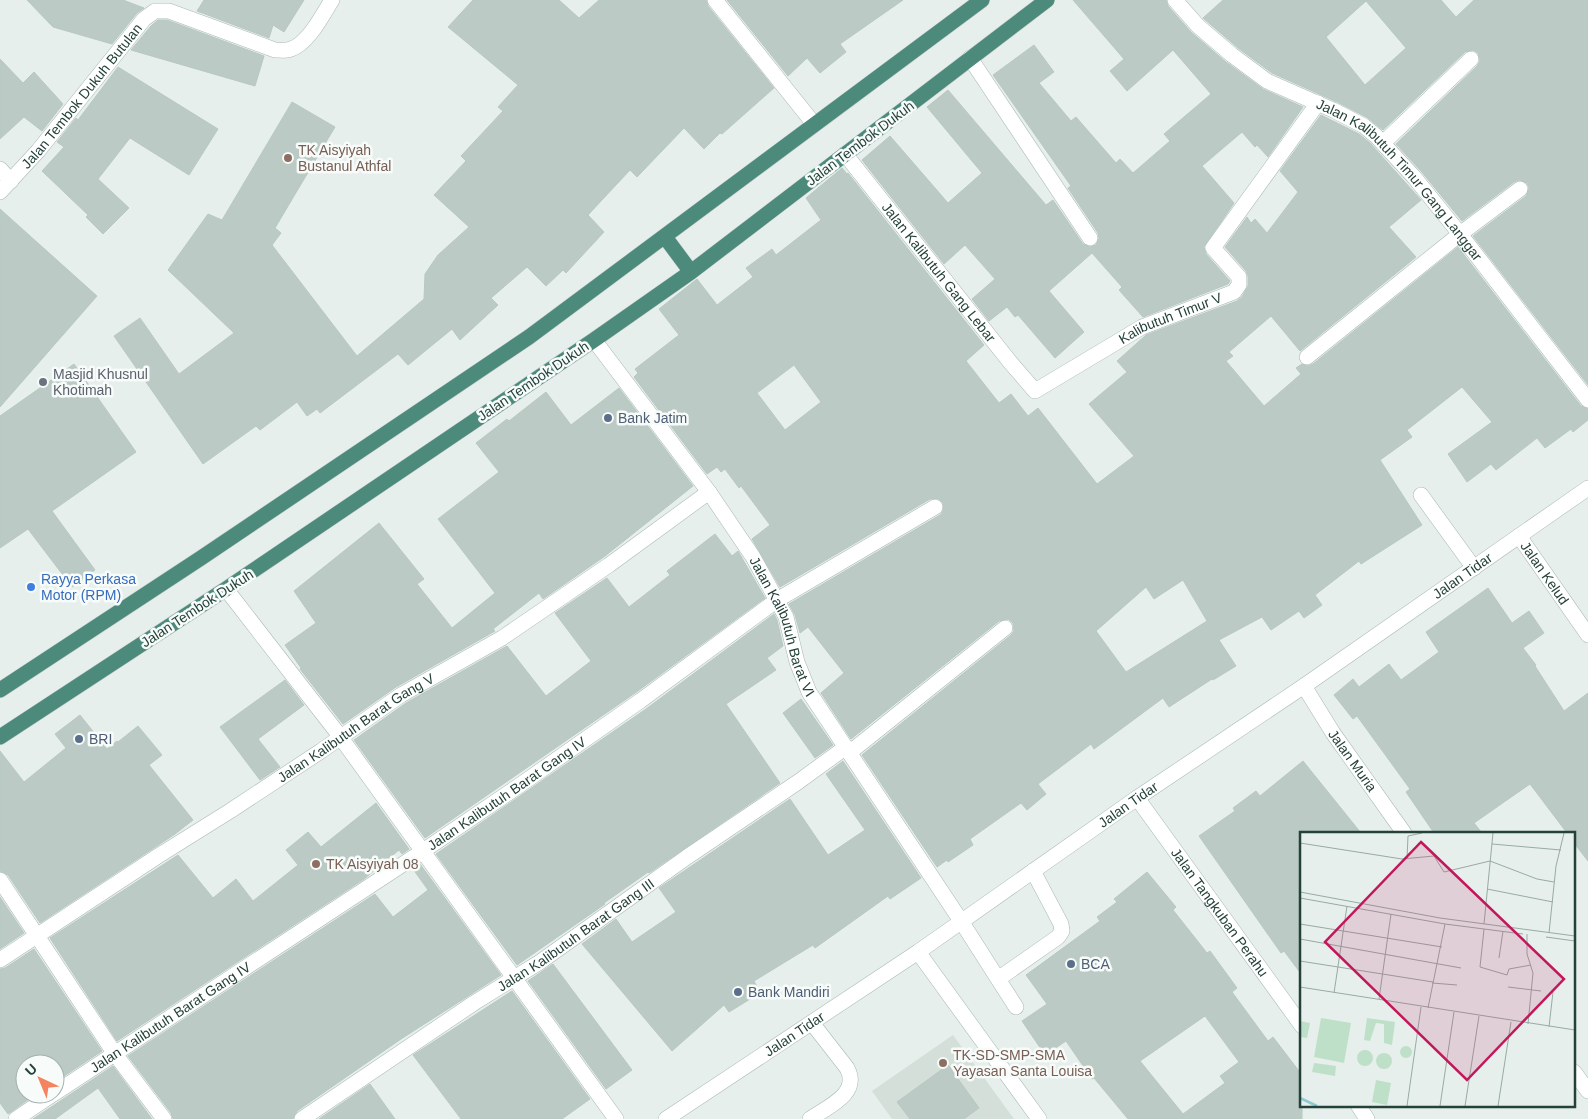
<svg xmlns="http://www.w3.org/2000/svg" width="1588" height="1119" font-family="Arial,sans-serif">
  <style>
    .built { fill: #d4dfda }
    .building { fill: #bbcac4; stroke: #b8c9c2; fill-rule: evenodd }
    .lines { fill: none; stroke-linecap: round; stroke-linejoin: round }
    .service-casing { stroke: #a8b8b2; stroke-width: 16 }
    .minor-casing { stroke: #a8b8b2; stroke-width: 16 }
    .tertiary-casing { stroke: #a8b8b2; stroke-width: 16 }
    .trunk-casing { stroke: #c2cac8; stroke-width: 16 }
    .service { stroke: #fff; stroke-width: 15 }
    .minor { stroke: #fff; stroke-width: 15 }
    .tertiary { stroke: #fff; stroke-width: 15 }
    .trunk { stroke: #4c8a7c; stroke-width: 15 }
    .education-dot { fill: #8d6e63; stroke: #f7fbf9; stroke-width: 2 }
    .worship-dot { fill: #6b7280; stroke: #f7fbf9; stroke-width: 2 }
    .service-dot { fill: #5c6f8a; stroke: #f7fbf9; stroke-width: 2 }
    .shop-dot { fill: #3f7fe0; stroke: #f7fbf9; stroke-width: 2 }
    .labels { text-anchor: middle; stroke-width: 5; stroke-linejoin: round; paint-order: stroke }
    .street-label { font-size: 14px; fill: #24423a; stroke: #f7fbf9 }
    .education-label { font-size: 14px; fill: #785e54; stroke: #f7fbf9; text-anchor: start }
    .worship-label { font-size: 14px; fill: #5b616d; stroke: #f7fbf9; text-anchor: start }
    .service-label { font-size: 14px; fill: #4e5e75; stroke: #f7fbf9; text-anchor: start }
    .shop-label { font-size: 14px; fill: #366cbe; stroke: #f7fbf9; text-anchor: start }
    .inset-river { fill: none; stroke: #8ec9d4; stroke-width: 2.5 }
    .inset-road { fill: none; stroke: #98aaa4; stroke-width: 1 }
    .view { fill: #c2185b; fill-opacity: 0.15; stroke: #c2185b; stroke-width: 2.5 }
    .inset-edge { fill: none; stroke: #24423a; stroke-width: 2.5 }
  </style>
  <rect width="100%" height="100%" fill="#e6efeb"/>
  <!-- built -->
  <path class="built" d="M953,1035L1014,1119H892L872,1091Z"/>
  <!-- building -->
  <path class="building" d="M27,0H123L144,8L137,13L112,44L53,27Z
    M204,0H304L284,32L273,25L269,38L197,11Z
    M473,0H559L579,18L599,0H706L708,6L774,88L722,134L720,133L704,149L684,128L637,177L630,170L588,215L604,232L566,273L563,270L546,286L527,267L491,298L498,305L460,340L452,329L408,365L398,354L320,413L317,409L307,416L297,402L260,430L256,426L203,464L114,336L140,318L179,374L234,333L168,270L208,214L222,220L292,102L335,127L275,228L281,233L272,245L357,356L424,299L425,274L438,255L469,227L434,195L466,161L461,156L503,111L498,107L518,85L448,27Z
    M727,0H903L840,44L846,52L820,73L807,58L788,76Z
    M1073,0H1166L1168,6L1191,32L1226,62L1263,89L1303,107L1268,157L1257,145L1255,147L1242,132L1202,166L1234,203L1204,247L1206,254L1230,281L1228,284L1143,317L1119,290L1122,287L1092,253L1049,291L1084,332L1055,358L1018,315L1015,317L1007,307L989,321L972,299L995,279L965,245L944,264L862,160L890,136L948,203L982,173L927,107L948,90L1046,205L1053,200L1083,244L1090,247L1096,245L1099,238L1098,233L1068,188L1071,186L993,75L1034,45L1054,72L1039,83L1071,121L1076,117L1116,163L1120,159L1133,173L1170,141L1164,134L1211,94L1173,50L1127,91L1110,71L1124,59Z
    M1223,0H1441L1456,17L1474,0H1588V385L1473,236L1526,196L1529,188L1527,183L1519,180L1514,182L1462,221L1421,171L1396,144L1477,66L1480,61L1478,53L1473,50L1465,52L1383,130L1368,118L1337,102L1272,73L1238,48L1203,18ZM1366,1L1406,48L1365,85L1326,37Z
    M158,20H167L264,56L255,86L131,50L151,26Z
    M0,59L23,83L34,72L63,104L42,131L24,117L0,139Z
    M118,67L218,129L189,175L130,138L98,179L129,208L103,234L86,217L88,215L42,171L64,147L57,142L76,118L78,120Z
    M1321,115L1359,134L1370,143L1421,200L1389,227L1416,257L1300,351L1271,316L1229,352L1233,356L1226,361L1264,406L1301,374L1296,368L1302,364L1308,366L1313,364L1458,247L1581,406L1588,409V420L1573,432L1571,429L1545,448L1537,438L1496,470L1491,464L1467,482L1448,454L1492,422L1462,387L1407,430L1412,437L1380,460L1422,525L1361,564L1359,561L1315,595L1322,605L1304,618L1299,611L1271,630L1262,617L1219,640L1236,666L1213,680L1212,679L1169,707L1163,698L1094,749L1091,744L1038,784L1046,794L1027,810L1021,803L970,839L973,845L948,862L947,860L937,867L862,755L1011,635L1014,631L1013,623L1008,619L999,621L851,739L821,693L844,673L808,627L800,633L795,615L789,604L940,515L943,511V503L939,499H930L780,587L752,539L770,525L741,486L739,488L725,469L721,472L717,467L707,474L634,377L638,373L635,369L679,335L659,309L697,279L717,305L753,277L746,268L772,249L776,255L821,220L806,198L842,168L847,174L848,173L984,345L966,361L999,403L1011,394L1028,416L1038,408L1097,484L1134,456L1089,404L1127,372L1117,361L1146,335L1237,301L1242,297L1248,286V276L1246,271L1225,247L1247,217L1251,223L1255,219L1267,233L1298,192L1280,171ZM794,365L821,402L785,430L757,393ZM1183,580L1207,621L1126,672L1096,631L1146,587L1154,599Z
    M0,209L97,296L0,407Z
    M74,364L136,452L52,511L95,570L72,587L28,529L0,548V416Z
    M619,388L693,486L605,556L543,599L539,593L493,629L495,631L396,687L343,724L300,669L301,668L285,645L316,623L294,591L379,523L424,579L417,584L452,628L495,593L438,519L499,472L476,443L507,419L509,421L546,392L571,425Z
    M715,534L732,556L738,551L765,598L635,693L425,838L354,740L406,703L507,646L546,696L591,661L555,613L607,578L629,607L670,575L667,571Z
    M1488,588L1512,623L1529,611L1544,633L1523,648L1536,665L1535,666L1564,711L1588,693V861L1574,843V833H1567L1530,784L1474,823L1482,833H1434L1406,792L1410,789L1357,716L1353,719L1334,695L1353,679L1359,687L1389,664L1401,680L1439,652L1426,632Z
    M774,614L777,620L783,646L767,658L776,670L726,704L780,783L649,873L648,872L604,903L605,904L517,965L436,854L646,709Z
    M285,680L304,705L258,739L280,767L260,780L220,727Z
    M801,699L833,745L815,758L783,713Z
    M80,715L107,749L117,741L118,742L138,726L162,755L149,765L193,820L175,834L40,923L8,875L0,871V751L24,782L66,748L55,734Z
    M843,761L921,878L890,899L888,896L815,948L813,945L754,981L760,993L729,1012L724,1005L672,1051L582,944L616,919L632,942L676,912L659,888L790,799L828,855L865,830L826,774Z
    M1303,761L1361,833H1302V975L1284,951L1281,953L1199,836L1235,811L1233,808L1256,791L1260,796Z
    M376,803L409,849L402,854L399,850L364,879L117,1041L50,938L178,855L213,898L236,879L253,901L298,865L286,850L308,832L321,847Z
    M420,864L501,975L401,1039L297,1111L293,1119H173L171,1113L128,1056L375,894L393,917L428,890L413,869Z
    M1147,872L1176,907L1173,910L1207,953L1210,951L1237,988L1232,992L1268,1041L1273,1037L1302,1075V1119H1128L1094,1078L1092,1079L1066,1041L1045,1055L1022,1021L1047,1004L1026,975L1100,921L1097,917L1117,902L1114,899ZM1205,1016L1239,1062L1220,1076L1225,1083L1183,1114L1140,1061Z
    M0,897L24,933L0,949Z
    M34,949L102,1051L55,1082V1064H25V1094H36L8,1114L0,1103V969L5,968Z
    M553,964L632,1070L606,1089L528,981Z
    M512,991L590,1099L562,1119H461L413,1055Z
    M948,1065L979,1108L964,1119H910L897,1102Z
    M113,1066L152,1119H120L98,1088L55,1119H33Z
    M370,1084L395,1119H319Z"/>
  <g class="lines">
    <defs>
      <path id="service" d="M1421,495L1474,568
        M961,921L998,979L1058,937L1062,931L1061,924L1033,871
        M998,979L1016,1007
        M810,1119C827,1107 861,1094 847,1068L812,1023"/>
      <g id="minor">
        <path d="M715,0L814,124"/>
        <path id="s1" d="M1175,0L1198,26L1232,55L1267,81L1333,110L1364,126L1376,136L1414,177L1460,234L1588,400"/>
        <path d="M970,58L1090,238"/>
        <path d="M1383,143L1471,59"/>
        <path id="s2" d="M845,154L1010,362L1035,391L1142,327L1234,292L1239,285V277L1213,248L1318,103"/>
        <path d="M0,169L11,181"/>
        <path id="s3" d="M0,192L38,151L144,19L155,11H169L275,50C280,50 286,51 291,49C308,44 323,14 332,0"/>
        <path id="s4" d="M594,340L709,492L753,557L786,617L797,662L809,692L961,921"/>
        <path d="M1307,357L1460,234L1520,189"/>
        <path id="s5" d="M1519,536L1588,635"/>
        <path d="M226,589L336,731L616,1119"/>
        <path id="s6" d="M1304,686L1333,733L1404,833"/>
        <path d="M849,753L1005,628"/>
        <path id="s7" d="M1137,798L1302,1026"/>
        <path d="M0,880L115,1054L164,1119"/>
        <path d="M918,952L1039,1119"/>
        <path id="s8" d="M0,960L158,856L230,811L321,751L401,695L502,638L609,565L709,492"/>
        <path d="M1574,1072L1588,1091"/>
        <path id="s9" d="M55,1093L423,851L520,785L640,701L777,600L935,507"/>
        <path d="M1358,1105L1367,1119"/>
        <path d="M16,1119L53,1094"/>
        <path id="s10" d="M302,1119L474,1003L540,962L687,857L798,782L846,747"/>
      </g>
      <g id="tertiary">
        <path id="s11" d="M666,1119L918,952L1137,798L1304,686L1588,488"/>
      </g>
      <path id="trunk" d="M665,237L691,272
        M0,690L201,558L529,337L982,0
        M0,737L226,589L594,340L691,272L1047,0"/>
    </defs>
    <!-- service casing -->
    <use href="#service" class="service-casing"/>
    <!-- minor casing -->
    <use href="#minor" class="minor-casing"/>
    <!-- tertiary casing -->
    <use href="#tertiary" class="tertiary-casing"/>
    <!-- trunk casing -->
    <use href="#trunk" class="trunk-casing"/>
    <!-- service -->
    <use href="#service" class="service"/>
    <!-- minor -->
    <use href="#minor" class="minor"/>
    <!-- tertiary -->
    <use href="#tertiary" class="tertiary"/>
    <!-- trunk -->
    <use href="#trunk" class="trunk"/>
  </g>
  <!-- markers -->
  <g class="education-dot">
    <circle cx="288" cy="158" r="5"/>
    <circle cx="316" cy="864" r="5"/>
    <circle cx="943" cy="1063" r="5"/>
  </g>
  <circle class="worship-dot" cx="43" cy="382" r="5"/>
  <g class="service-dot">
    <circle cx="608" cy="418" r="5"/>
    <circle cx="79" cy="739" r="5"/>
    <circle cx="1071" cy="964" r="5"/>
    <circle cx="738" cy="992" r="5"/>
  </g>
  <circle class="shop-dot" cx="31" cy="587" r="5"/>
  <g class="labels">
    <!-- street labels -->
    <g class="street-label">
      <text dy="5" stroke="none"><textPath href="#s3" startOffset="126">Jalan Tembok Dukuh Butulan</textPath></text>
      <text transform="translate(860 143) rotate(-37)" y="5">Jalan Tembok Dukuh</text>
      <text dy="5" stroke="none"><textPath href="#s1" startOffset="292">Jalan Kalibutuh Timur Gang Langgar</textPath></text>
      <text dy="5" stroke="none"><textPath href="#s2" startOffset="151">Jalan Kalibutuh Gang Lebar</textPath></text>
      <text dy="5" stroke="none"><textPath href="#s2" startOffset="458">Kalibutuh Timur V</textPath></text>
      <text transform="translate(533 381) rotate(-34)" y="5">Jalan Tembok Dukuh</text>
      <text dy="5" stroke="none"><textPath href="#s5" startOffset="45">Jalan Kelud</textPath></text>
      <text dy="5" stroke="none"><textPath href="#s11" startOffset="964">Jalan Tidar</textPath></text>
      <text transform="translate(197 608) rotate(-33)" y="5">Jalan Tembok Dukuh</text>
      <text dy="5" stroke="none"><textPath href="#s4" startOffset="345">Jalan Kalibutuh Barat VI</textPath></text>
      <text dy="5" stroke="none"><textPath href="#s8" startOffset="425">Jalan Kalibutuh Barat Gang V</textPath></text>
      <text dy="5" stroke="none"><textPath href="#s6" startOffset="89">Jalan Muria</textPath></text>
      <text dy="5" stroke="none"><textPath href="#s9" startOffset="542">Jalan Kalibutuh Barat Gang IV</textPath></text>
      <text dy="5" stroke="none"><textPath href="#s11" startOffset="559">Jalan Tidar</textPath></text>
      <text dy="5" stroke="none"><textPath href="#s7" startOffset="141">Jalan Tangkuban Perahu</textPath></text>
      <text dy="5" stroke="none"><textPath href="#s10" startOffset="330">Jalan Kalibutuh Barat Gang III</textPath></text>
      <text dy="5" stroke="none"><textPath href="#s9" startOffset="138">Jalan Kalibutuh Barat Gang IV</textPath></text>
      <text dy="5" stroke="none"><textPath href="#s11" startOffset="154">Jalan Tidar</textPath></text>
    </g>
    <!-- education labels -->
    <g class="education-label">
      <text x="298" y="155">TK Aisyiyah<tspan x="298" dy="16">Bustanul Athfal</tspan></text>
      <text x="326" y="869">TK Aisyiyah 08</text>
      <text x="953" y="1060">TK-SD-SMP-SMA<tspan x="953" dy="16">Yayasan Santa Louisa</tspan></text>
    </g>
    <!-- worship labels -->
    <g class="worship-label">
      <text x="53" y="379">Masjid Khusnul<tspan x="53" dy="16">Khotimah</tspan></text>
    </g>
    <!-- service labels -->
    <g class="service-label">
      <text x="618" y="423">Bank Jatim</text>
      <text x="89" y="744">BRI</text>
      <text x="1081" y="969">BCA</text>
      <text x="748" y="997">Bank Mandiri</text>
    </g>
    <!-- shop labels -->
    <g class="shop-label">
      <text x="41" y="584">Rayya Perkasa<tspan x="41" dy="16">Motor (RPM)</tspan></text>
    </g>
  </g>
  <!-- overview -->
  <g transform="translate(1300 832)">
    <rect width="275" height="275" fill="#e6efeb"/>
    <path d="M21,186L51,191L44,231L14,225ZM67,186L95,190L92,213L84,211V192L76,191L70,209L64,208ZM0,189L10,191L7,206L0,205ZM100 220a6 6 0 1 1 12 0a6 6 0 1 1-12 0ZM57 226a8 8 0 1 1 16 0a8 8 0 1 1-16 0ZM76 229a8 8 0 1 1 16 0a8 8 0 1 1-16 0ZM14,231L36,234L35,244L12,240ZM76,248L91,251L87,273L72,270Z" fill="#bfe0c8"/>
    <path class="inset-river" d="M0,266L17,274"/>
    <path class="inset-road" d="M0,11L102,27L134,24L144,40L190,29L237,47L254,50M192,12L261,18M107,27L108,4L122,1M187,57L253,70M0,60L140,86L275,104M0,66L145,92L223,102M0,92L142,115M184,92L193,1M184,97L180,135L207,143L209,137L231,133M249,101L256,34L264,1M227,102V122L233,141L228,192M246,105L275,109M0,107L161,136M199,126L203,99M0,129L133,150M132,151L157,153M0,155L275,198M208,155L241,159M34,161L47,74M79,167L91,82M128,176L145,92M249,195L253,160M107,274L121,175M140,274L154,180M165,274L179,184M198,274L211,190"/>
    <path class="view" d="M121,10L264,147L167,248L25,110Z"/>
    <rect width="275" height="275" class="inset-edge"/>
  </g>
  <!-- north arrow -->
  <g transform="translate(40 1079) rotate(316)"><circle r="24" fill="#f7fbf9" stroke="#a3b1ad"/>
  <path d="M0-4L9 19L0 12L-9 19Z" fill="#f4845f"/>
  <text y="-8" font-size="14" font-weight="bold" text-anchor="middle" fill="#24423a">U</text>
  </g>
</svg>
